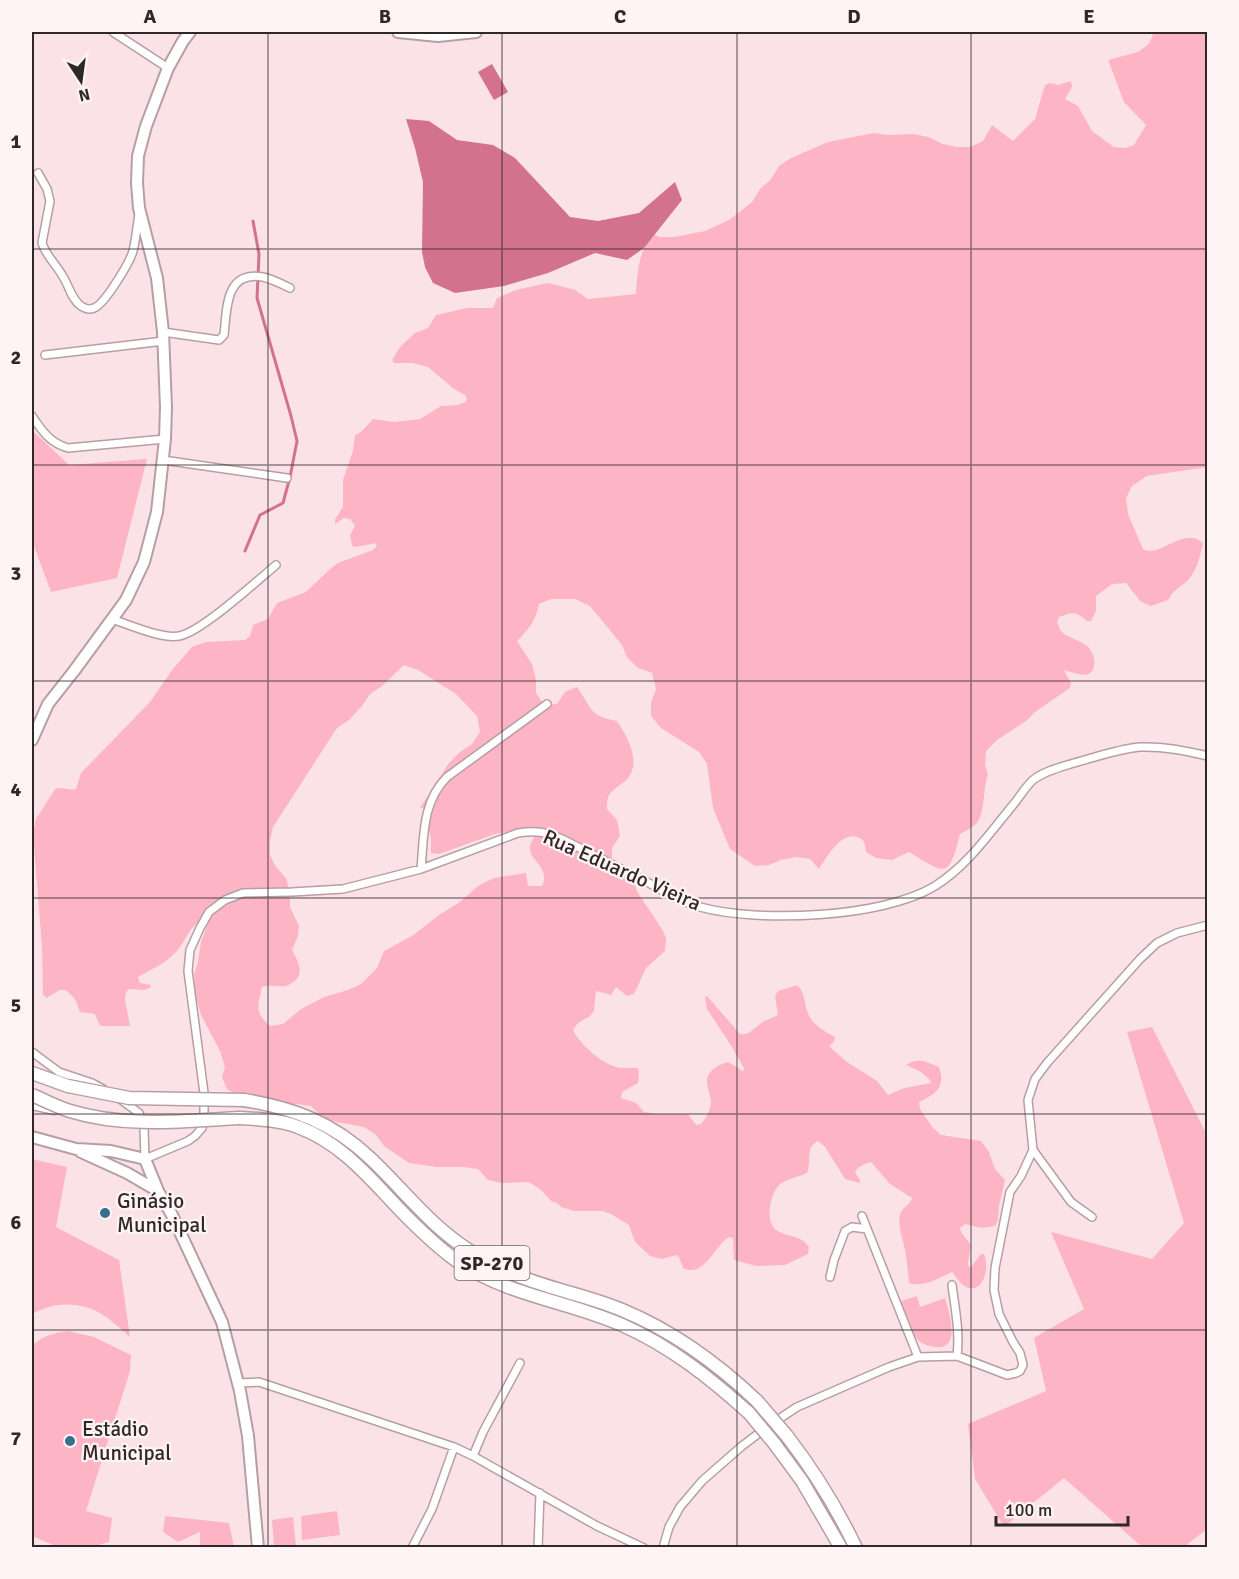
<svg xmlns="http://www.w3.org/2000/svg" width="1239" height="1579" font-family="Signika,sans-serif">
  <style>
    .green { fill: #fdb5c5; fill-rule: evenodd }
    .water { fill: #d3728c }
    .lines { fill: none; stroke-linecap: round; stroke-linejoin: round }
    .stream { stroke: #d3728c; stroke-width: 3 }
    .street-casing { stroke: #b69fa4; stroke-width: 10 }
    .primary-casing { stroke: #b69fa4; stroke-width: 14 }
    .highway-casing { stroke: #b69fa4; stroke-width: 15 }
    .street { stroke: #fff; stroke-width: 7 }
    .primary { stroke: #fff; stroke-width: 10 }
    .highway { stroke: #fff; stroke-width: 12 }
    .highway-bridge-casing { stroke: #b69fa4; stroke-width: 15; stroke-linecap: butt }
    .highway-bridge { stroke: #fff; stroke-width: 12 }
    .grid { fill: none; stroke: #302729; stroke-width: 1.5; stroke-opacity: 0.55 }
    .poi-dot { fill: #386f8a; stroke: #fef4f6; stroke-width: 2 }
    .labels { text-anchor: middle; stroke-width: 4.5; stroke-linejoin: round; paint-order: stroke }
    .shield { fill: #fef4f6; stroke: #6e6466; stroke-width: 1.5 }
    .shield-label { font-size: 20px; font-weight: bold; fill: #302729 }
    .street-label { font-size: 21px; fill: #302729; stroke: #fef4f6 }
    .poi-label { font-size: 21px; fill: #302729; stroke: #fef4f6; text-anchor: start }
    .neatline { fill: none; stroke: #302729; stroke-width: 2 }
    .grid-label { font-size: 20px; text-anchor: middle; font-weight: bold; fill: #302729 }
  </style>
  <rect width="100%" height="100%" fill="#fbe2e7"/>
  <!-- green -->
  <path class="green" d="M1154,32H1207V467L1147,476L1132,486L1126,498L1128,514L1143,549C1160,559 1183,525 1203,543C1200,557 1196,574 1185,583C1176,590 1174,590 1168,600L1151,606L1140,601L1126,583L1112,584L1096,596V611L1091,621H1087C1075,611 1073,612 1059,617L1057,622C1059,626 1060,631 1064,634C1075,641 1088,641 1093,655C1095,659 1095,664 1093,669C1089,680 1072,672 1064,670L1071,683L1070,688L1035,712L1026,721L997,740L986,751L985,765L988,774C983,788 985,813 977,823C973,827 966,831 960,834C949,880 945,874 909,852L892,860L876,858L866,852C865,845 865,839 857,837C840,832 827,858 819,869L810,859L796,857L781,860L769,865L755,866L730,849L713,808L707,764L699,752L661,728L651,716V703L656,689L652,673L638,668L627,657L622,645L590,606L575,599H551L539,604C535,622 530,628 517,641L532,664L536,680V693L544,705L557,704L565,692L577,687C592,708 589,716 617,721C626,734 640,759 630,775C626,783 614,787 609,795C607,798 607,805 607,809L617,820L620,836L612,848V861L620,873L633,881L638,893L662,929L666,938L665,951L646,968L634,994L627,996L616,987L611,995L596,991L594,1011L590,1016L578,1023L573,1030C580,1045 606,1068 623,1068C629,1069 633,1067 638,1068L639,1076L638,1083L622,1092L621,1098L636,1103L644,1112L658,1114H688L696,1125L701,1124C706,1119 710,1110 711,1103C711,1096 708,1090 707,1084C706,1071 717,1065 728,1062L743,1071L745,1070L732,1047L707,1009L705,997L707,996L740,1034C750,1035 751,1030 759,1025C764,1020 772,1018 778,1015L775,996L778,991L797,985C805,992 804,1001 807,1011C811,1024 824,1031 835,1037L834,1042L829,1046L831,1048L847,1062L877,1081L888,1095L904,1088L931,1083L930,1080L921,1072L906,1065C918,1057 927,1062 939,1067C946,1087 936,1094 919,1102L920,1109L933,1128L941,1135L981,1141L989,1152L995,1169L1005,1180L999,1206L998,1220L995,1226L981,1228L965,1224L960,1228L961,1232L971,1245L968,1263L969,1267H971L981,1254H984C989,1264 986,1291 969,1288C961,1286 957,1278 952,1272C939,1278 924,1288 909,1283C908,1272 907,1261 905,1250C903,1238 896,1224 901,1212C904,1206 910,1205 912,1198L890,1184L871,1162C865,1164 857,1166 855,1173L860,1180V1183L845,1179L825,1147L818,1141C805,1147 812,1162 807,1173C800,1176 785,1180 780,1184C770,1194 765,1219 775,1229C783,1236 794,1235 802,1240C805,1242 807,1245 809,1247L808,1254L785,1265L756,1266L734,1260L733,1238L729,1237C715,1245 704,1279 683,1268L679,1257L676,1255L662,1259L650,1256L635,1242L629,1225L611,1214L602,1211H574L561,1207L557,1203L552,1202L541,1190L529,1182L502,1183L488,1180L478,1169L464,1167H437L409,1163L384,1146L376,1135L364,1127L336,1122L322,1117L311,1106L297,1104L266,1110L252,1105L227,1089L222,1077L225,1067L220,1051L201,1015L195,994L194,974L198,962L201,942L208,923L207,918C188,924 188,940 175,953C166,963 150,970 138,977L140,983L151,985L150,988L144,990L129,989L126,992L125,1000L130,1026H100L95,1014L80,1012L75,999L66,990H60L47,998L43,995L42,947L33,833L36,819L55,789C62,786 67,791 76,789L81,773L150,702L172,670L192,647L206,642L245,640L250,636L253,625L268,619L277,603L306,592L329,570L338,563L373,550L376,547L377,543L356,547L352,546L350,535L355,526L350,519L344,518L335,524V519L343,507V480L353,451L355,435L361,432L373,419L394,422L420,419L441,406L457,405L466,402L467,399L465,395L454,389L428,367L413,363H394L392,360L400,347L415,333L428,328L436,315L467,308H493L497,298L516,290L547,283L561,286L575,290L588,299L636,294C637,272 639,252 652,234L660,237H674L705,231L729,220L752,202L760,189L771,179L779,166L791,158L828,142L874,133L888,135L914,134L928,137L943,144L957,147H970L983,141L992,125L1013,141L1035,119L1045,85L1050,83L1058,85L1071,81L1072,87L1065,99L1078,106L1092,131L1114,147L1125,148L1134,145L1146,125L1124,102L1108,60L1138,52L1149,44ZM404,665L418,670L456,694L477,716L480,732L472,744L460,752L449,763L420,808H424L431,839V853L439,854L495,834L518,830L533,833L534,837C533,840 531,842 530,846C528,861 551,867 542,886H528L526,873L494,878L478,886L460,902L439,915L412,936L384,951L377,968L361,984L348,990L324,997L301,1009L283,1024L270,1026C254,1012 258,1006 262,987C272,984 278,987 286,986C288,986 293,982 295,981C305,972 297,960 292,950L298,936L299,926L290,907V893L286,878L276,867L270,855V841L273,827L337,728L349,720L362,706L370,694L382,686Z
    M32,430L69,465L147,459L117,578L51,592L32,541Z
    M1152,1027L1207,1135V1529L1184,1547H1142L1064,1478L1004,1527L975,1479L968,1424L1046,1391L1034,1338L1084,1309L1051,1232L1152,1259L1184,1223L1127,1032Z
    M32,1159L67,1167L56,1227L119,1260L130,1337C121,1329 111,1320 100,1313C78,1301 53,1302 32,1314Z
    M917,1296L920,1307L945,1298C949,1312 962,1350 935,1347C929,1346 922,1344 918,1340C908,1330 904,1314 898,1302Z
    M68,1331L94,1337L131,1355L130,1371L86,1511L112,1518L109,1542L92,1547H58L32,1536V1347C39,1336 55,1333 68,1331Z
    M337,1511L340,1535L302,1540L301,1516Z
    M165,1516L229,1523L234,1547H200V1532L178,1542L163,1532Z
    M293,1517L296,1547H274L272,1520Z"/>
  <!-- water -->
  <path class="water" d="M492,64L508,92L494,100L478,72Z
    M406,119L429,121L457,140L493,145L515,158L570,217L598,221L639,213L675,182L682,200L644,248L627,260L595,253L548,273L504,286L455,293L433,283L425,267L422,252L423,182L415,148Z"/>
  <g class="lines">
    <!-- stream -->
    <path class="stream" d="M245,551L260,515L283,503L290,477L297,441L291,416L257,298L259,254L253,221"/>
    <defs>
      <path id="street" d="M113,32L168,68
        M38,173L47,189L50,201L42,243C46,256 56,264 62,275C69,285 71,299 81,306C86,309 89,310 94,308C105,304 130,262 133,251C136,239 137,226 139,214
        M163,332L219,340L224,335C227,309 225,270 263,277C272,279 282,284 290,288
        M45,355L164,341
        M32,416C42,431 50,443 68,448L165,439
        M163,460L287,478
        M112,619C129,625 162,639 179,636C200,633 257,581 276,565
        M421,869C424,836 422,802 447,777L547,704
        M32,1052L59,1072L92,1083L103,1089
        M120,1099L139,1113L144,1128L145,1159L188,1141L195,1136L202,1128L204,1114V1093L188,971L190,950L200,928L209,912L225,900L243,893L292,892L343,889L421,869L518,833C536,830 545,832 562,839C590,853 618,868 647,882C663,891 681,902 700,907C758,923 883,918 935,886C967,866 989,834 1013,805C1019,798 1026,786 1033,780C1044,771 1061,767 1074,763C1096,757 1118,749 1140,747C1163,746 1186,751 1208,756
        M1033,1150L1071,1202L1092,1217
        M862,1216L918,1357
        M830,1277L834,1260L845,1231L852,1227L867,1229
        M952,1285C955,1308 960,1332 957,1356
        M238,1383L259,1382L454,1447L473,1456L597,1526L644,1548
        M473,1456L483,1432L520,1363
        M412,1548L432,1509L454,1447
        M538,1548L540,1493
        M663,1548L669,1527L680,1507L702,1481L742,1446L767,1427L797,1407L889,1367L918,1357L957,1356L1007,1375L1016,1373L1020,1371L1023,1365L1020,1353L1013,1342L999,1314L994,1290L995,1268L1010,1192L1021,1176L1033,1150L1028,1100L1035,1079L1047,1063L1140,959L1157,943L1177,933L1208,925"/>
      <path id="primary" d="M398,32L438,36L476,32
        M32,740L48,704L74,671L126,600L144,562L157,512L165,439L166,407L163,332L157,278L139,208L137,183L138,156L146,126L168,68L183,41L190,32
        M32,1137L76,1149L111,1151L145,1159L158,1191L172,1215L222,1322L240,1391L248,1436L258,1548
        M81,1152L127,1173L158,1191"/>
      <path id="highway" d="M32,1073L68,1086
        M244,1100C294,1108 333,1123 370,1158C403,1189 430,1226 470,1251C488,1262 507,1272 527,1279C558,1291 592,1297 622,1310C673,1331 718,1364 757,1401
        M32,1103L54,1108
        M239,1118C259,1119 280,1120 298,1127C345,1144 375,1185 409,1219C424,1234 440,1249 457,1261C508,1296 568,1301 622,1325C670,1346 710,1378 749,1413
        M787,1436C814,1471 837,1508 856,1548
        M774,1443L802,1481L841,1548"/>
    </defs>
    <!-- street casing -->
    <use href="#street" class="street-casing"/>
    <!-- primary casing -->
    <use href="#primary" class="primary-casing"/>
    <!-- highway casing -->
    <use href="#highway" class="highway-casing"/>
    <!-- street -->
    <use href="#street" class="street"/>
    <!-- primary -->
    <use href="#primary" class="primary"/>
    <!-- highway -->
    <use href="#highway" class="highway"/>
    <defs>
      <path id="highway-bridge" d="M68,1086L129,1098L244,1100
        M32,1095C44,1100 57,1107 70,1111C125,1128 183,1121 239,1118
        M757,1401L787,1436
        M749,1413L774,1443"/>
    </defs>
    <!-- highway-bridge casing -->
    <use href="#highway-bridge" class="highway-bridge-casing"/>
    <!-- highway-bridge -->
    <use href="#highway-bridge" class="highway-bridge"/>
  </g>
  <!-- grid -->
  <path class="grid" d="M268,32V1548M502,32V1548M737,32V1548M971,32V1548M32,249H1208M32,465H1208M32,681H1208M32,898H1208M32,1114H1208M32,1330H1208"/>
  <!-- markers -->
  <g class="poi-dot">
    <circle cx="105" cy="1213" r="6"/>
    <circle cx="70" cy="1441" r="6"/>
  </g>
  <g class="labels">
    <!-- shield labels -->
    <rect class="shield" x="454.5" y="1246" width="75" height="34" rx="4.5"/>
    <g class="shield-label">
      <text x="492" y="1270">SP-270</text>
    </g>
    <!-- street labels -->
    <g class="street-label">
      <text transform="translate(622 870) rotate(24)" y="7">Rua Eduardo Vieira</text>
    </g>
    <!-- poi labels -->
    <g class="poi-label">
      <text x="117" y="1208">Ginásio<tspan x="117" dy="24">Municipal</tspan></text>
      <text x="82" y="1436">Estádio<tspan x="82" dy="24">Municipal</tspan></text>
    </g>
  </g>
  <!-- border -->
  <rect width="1239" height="1579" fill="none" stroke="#fef4f6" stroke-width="66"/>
  <!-- north arrow -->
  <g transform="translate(81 81) rotate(167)" stroke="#fef4f6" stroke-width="4.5" paint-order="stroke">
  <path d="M0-4.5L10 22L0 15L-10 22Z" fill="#302729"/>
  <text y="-9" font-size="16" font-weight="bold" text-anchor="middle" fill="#302729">N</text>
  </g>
  <!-- scale -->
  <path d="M996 1516v9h132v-9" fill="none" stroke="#302729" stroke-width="3"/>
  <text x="1005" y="1516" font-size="18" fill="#302729" stroke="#fef4f6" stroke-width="4.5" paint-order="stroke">100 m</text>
  <rect x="33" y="33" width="1173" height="1513" class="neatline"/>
  <g class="grid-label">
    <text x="150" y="23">A</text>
    <text x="385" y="23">B</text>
    <text x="620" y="23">C</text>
    <text x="854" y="23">D</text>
    <text x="1089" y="23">E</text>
    <text x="16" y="148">1</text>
    <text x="16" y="364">2</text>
    <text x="16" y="580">3</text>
    <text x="16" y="796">4</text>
    <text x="16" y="1012">5</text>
    <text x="16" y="1229">6</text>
    <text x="16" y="1445">7</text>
  </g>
</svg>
